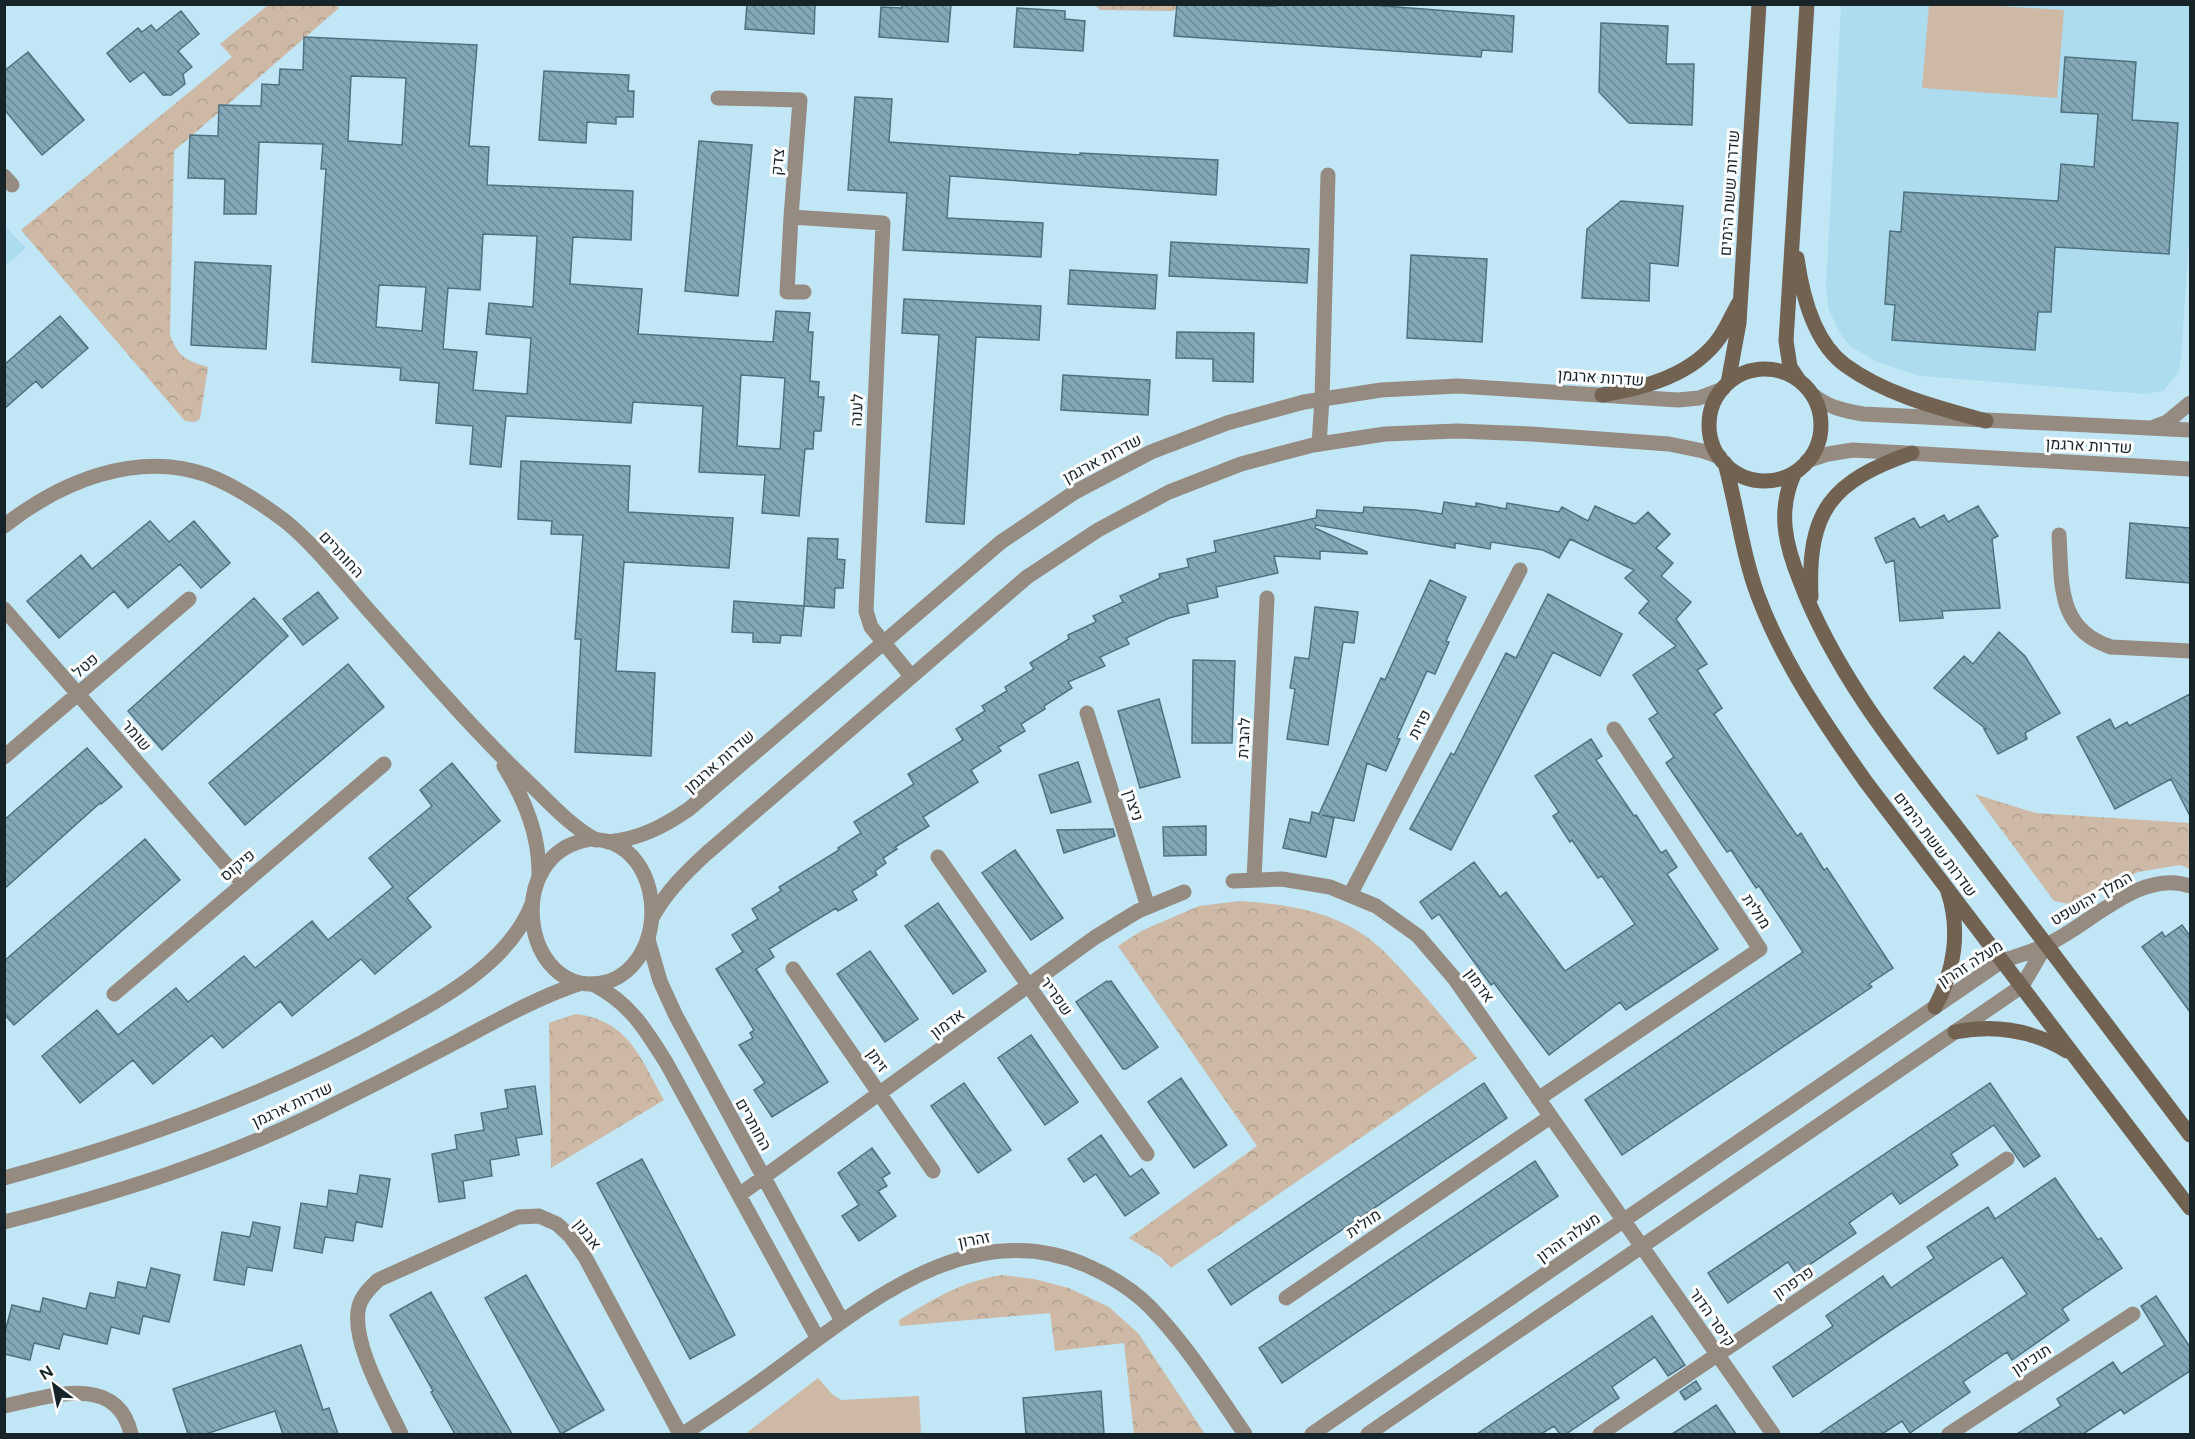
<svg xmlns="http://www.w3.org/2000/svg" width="2195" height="1439" font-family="Figtree,Heebo,sans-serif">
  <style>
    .built { fill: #addcef }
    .green { fill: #cdb9a5 }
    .park { fill: url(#park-crowns) }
    .building { fill: url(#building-back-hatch); stroke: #4f7280; stroke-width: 1.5; fill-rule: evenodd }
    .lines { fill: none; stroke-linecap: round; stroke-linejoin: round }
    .minor { stroke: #958b80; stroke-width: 15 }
    .tertiary { stroke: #958b80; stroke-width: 15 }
    .secondary { stroke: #716252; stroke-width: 15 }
    .labels { text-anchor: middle; stroke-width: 6; stroke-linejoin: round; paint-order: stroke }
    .street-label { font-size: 16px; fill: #16242a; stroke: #fff }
  </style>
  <defs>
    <pattern id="park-crowns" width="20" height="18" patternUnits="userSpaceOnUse" patternTransform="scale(1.5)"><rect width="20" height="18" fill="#cdb9a5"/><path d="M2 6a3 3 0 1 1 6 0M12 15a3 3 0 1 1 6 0" fill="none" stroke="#af9f8e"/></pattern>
    <pattern id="building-back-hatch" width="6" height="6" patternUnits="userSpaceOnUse" patternTransform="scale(1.5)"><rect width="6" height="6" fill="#84a8b7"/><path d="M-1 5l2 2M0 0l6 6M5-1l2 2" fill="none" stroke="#6b8995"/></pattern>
  </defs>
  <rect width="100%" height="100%" fill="#c1e7f7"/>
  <!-- built -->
  <path class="built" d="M1841,5H2190V227L2181,358L2179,371L2163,391L2145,394L1920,376L1877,362L1850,346L1839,332L1828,308L1826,286Z
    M4,225L26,248L5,266H4Z"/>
  <!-- green -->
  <path class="green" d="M1929,5H1979L2064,10L2057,98L1922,88Z
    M818,1378L832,1394L841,1400L919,1396L921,1434H745Z"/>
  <!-- park -->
  <path class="park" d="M268,5H335L339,8L174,151L170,335C178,357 187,361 208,367L200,419L195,422L185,421L21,230L232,57L220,44Z
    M1095,5H1184L1173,11L1100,10Z
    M1975,794L2036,813L2190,823V869L2180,865L2138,872L2082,902L2070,904L2054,901Z
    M1240,901C1281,904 1322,909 1358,931C1382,946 1400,968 1418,988C1438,1011 1457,1035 1477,1058L1171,1268L1162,1258L1129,1238L1257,1146L1118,946L1141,931L1199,906Z
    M575,1014C628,1019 641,1059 664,1100L551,1168L549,1023Z
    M1002,1275L1034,1279L1069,1288L1109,1307L1138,1333L1205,1434H1134L1124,1343L1055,1351L1050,1313L900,1326L899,1320C936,1298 957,1283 1002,1275Z"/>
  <!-- building -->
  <path class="building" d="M747,4H815L814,34L745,29Z
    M902,4H951L948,42L879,37L881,7L902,8Z
    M1177,4L1274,6V4H1358L1514,16L1512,52L1482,50L1481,57L1174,36Z
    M1017,8L1065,11V19L1085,21L1083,51L1014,47Z
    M181,11L199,34L178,51L192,67L183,74L185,84L171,95H163L144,72L130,82L107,53L138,28L142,32L151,25L156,31Z
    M1601,23L1668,26L1666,64H1694L1692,125L1629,123L1599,92Z
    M304,37L477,45L469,146L489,147L487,185L633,191L631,240L573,237L570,284L642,289L638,334L773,342L776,311L810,313L808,332H813L810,381L819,382L818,397H824L821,431H814L813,449H805L799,516L762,513L765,475L699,472L703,406L633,402L631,423L506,416L501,467L470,464L473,426L436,423L439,383L400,380L401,368L312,362L326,169H321L323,144L259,142L256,214H224L225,179L188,178L190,135L218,136L219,105L261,106L262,84L279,85L280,69L303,70ZM351,76L406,78L402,145L348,141ZM483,234L537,236L533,307L489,303L486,334L531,338L527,394L473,390L477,352L443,349L448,288L480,290ZM379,285L426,287L422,331L376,327ZM741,375L785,378L780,449L737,446Z
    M28,52L84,120L42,155L4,109V71Z
    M2065,57L2136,62L2132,120L2178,123L2169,254L2055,247L2051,312H2038L2035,350L1892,340L1895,305L1885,304L1890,231L1901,232L1904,192L2058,201L2061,164L2094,167L2098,114L2061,112Z
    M544,71L629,75L628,91H634L633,117H616V124L587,122L586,143L539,140Z
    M855,97L892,99L889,142L1080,155V153L1218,160L1216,195L950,176L947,218L1043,223L1041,257L903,250L907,193L848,190Z
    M699,141L752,145L738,296L685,291Z
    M1621,201L1683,206L1678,266L1650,263L1649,301L1582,298L1587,229Z
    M1171,242L1309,249L1307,283L1169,276Z
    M1411,255L1487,259L1482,342L1407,338Z
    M195,262L271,266L266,349L191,345Z
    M1070,270L1157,275L1155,309L1068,304Z
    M904,299L1041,306L1039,340L976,337L964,524L926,522L939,335L902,333Z
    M60,316L88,348L42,388L36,381L5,408V364Z
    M1177,332L1254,333L1253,382L1213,381V359L1176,358Z
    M1063,375L1150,380L1148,415L1061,410Z
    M521,461L630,466L628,512L733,518L729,568L624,562L616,671L655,673L651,756L575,752L581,639H575L583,535L551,534L552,521L518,519Z
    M1444,502L1476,507V503L1506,509L1507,503L1559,512L1562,507L1588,521L1595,506L1635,524L1648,512L1670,534L1656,548L1673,563L1661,576L1691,602L1676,619L1707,664L1697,670L1722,708L1714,714L1797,836L1801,833L1824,870L1827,868L1893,968L1869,984L1872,987L1622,1155L1585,1100L1803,952L1759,886L1756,888L1731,850L1727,852L1666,763L1674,757L1649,719L1658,713L1633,675L1676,646L1639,613L1649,601L1625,578L1634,570L1570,539L1559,558L1543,550L1491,542L1490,549L1455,543V548L1316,525L1315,528L1367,552V554L1320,551V559L1274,556L1278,573L1216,587L1218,597L1187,604L1189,613L1169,618L1126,638L1129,644L1100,657L1105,666L1068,682L1072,688L1044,706L1045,709L1021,724L1025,731L998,747L1001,751L971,770L978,782L923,817L929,826L895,847L897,849L883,858L886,863L875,871L877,875L852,891L857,900L838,911L836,908L769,949L774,957L756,969L828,1082L772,1117L754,1090L765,1083L739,1045L753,1038L750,1033L754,1030L716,969L743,952L732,935L758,919L752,909L781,891L779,887L839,850L838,848L861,833L854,822L914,784L908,774L963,740L956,729L985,711L982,706L1007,691L1005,687L1034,669L1030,663L1069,639L1068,635L1096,622L1093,616L1123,602L1120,596L1160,578L1159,574L1189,567L1187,559L1216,552L1214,541L1316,518L1317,510L1363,513L1364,507L1416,510L1442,514Z
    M1978,506L1998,536L1992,539L2000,608L1942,611L1943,618L1900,621L1894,560L1886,563L1875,538L1914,518L1920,528L1944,515L1948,522Z
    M150,521L169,542L194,521L230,563L201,588L180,564L128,608L114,591L59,638L27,601L81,555L92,569Z
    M2130,523L2190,528V583L2126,578Z
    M808,538L838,539L837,559L845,560L843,588H835L834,608L804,606Z
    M1430,580L1466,597L1446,641L1449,642L1435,674L1427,671L1397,738L1400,739L1386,771L1367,763L1354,821L1322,815L1334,818L1326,857L1283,848L1290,819L1310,823L1312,812L1319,814L1381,678L1385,680Z
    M318,592L338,618L303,645L283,619Z
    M1548,594L1622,634L1600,676L1553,652L1451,850L1410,829L1451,753L1454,755L1506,653L1516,658Z
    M254,598L288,636L162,750L128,711Z
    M734,601L804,606L801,636L781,635L780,643L753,642V633L732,632Z
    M1315,607L1358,612L1354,643L1343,642L1328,745L1287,739L1295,689L1290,688L1295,657L1309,659Z
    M1999,632L2025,656L2060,713L2025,733L2027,739L1998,754L1984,729H1986L1934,688L1964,656L1973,664Z
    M1193,660L1235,661L1232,743H1192Z
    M348,664L384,707L245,825L209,783Z
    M2190,694V816L2171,779L2115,809L2077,737L2110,719L2115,729L2127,722L2129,726Z
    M1159,699L1180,777L1140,788L1118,711Z
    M1591,739L1602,756L1596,760L1634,816L1636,815L1661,853L1666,850L1677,867L1667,874L1718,949L1626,1010L1620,1002L1549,1055L1494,983L1491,985L1439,914L1432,919L1420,902L1474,862L1500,897L1506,892L1565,971L1635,924L1602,876L1598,878L1572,840L1570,842L1553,816L1559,812L1535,776Z
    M87,748L122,787L101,804L100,803L4,889V820Z
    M1078,762L1091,802L1051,813L1039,775Z
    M452,763L500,821L407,898L431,927L375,974L361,959L292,1016L280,1001L223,1048L212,1035L153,1084L133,1060L80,1103L42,1056L97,1010L118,1035L176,988L188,1002L244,956L255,968L312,921L328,940L393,887L369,858L432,806L420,790Z
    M1206,826V855L1164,856L1163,827Z
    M1113,829L1115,836L1064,853L1057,830Z
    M145,839L180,880L14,1025L4,1014V961Z
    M1015,850L1063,918L1031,940L982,873Z
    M938,903L986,971L953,994L905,926Z
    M2182,925L2190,936V1012L2142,947L2162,932L2165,937Z
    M870,951L918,1019L885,1042L837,974Z
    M1107,981L1108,982L1111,981L1158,1047L1126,1069H1123L1076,1002Z
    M1031,1035L1078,1102L1045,1125L998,1058Z
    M1181,1078L1227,1145L1194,1168L1148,1102Z
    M964,1083L1011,1150L978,1173L931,1106Z
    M1484,1083L1507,1118L1231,1305L1208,1270Z
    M1990,1083L2040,1156L2024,1167L1994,1125L1951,1154L1958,1165L1900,1204L1892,1193L1849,1223L1856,1233L1796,1274L1788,1262L1728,1303L1708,1273Z
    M535,1086L542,1134L516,1138L519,1155L490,1160L492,1176L463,1181L465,1198L439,1202L432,1154L457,1149L455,1135L484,1130L481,1113L508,1108L505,1090Z
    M1101,1135L1130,1177L1142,1169L1159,1193L1125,1216L1096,1174L1084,1182L1068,1159Z
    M872,1148L890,1173L882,1178L887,1186L878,1191L896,1216L859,1241L842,1216L859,1205L838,1173Z
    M642,1159L735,1335L690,1359L597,1183Z
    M1535,1161L1558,1196L1282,1383L1259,1348Z
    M360,1175L390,1179L382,1227L356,1222L353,1241L325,1237L322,1253L294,1248L301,1203L327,1207L329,1190L357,1194Z
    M2055,1178L2098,1240L2101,1238L2122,1268L2062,1309L2069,1320L2012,1360L2007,1352L1963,1382L1970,1392L1910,1433L1902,1421L1882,1434H1819L2027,1294L2002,1257L1894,1328L1793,1397L1773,1367L1833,1326L1826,1316L1883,1276L1891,1288L1934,1258L1927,1247L1988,1207L1995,1219Z
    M253,1222L280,1227L272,1271L247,1267L244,1285L214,1280L222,1232L250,1237Z
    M151,1268L180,1275L169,1322L143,1316L139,1334L111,1327L107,1344L63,1334L59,1349L34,1343L30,1360L4,1354V1336L12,1305L40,1312L43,1298L86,1309L90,1293L115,1298L118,1282L146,1288Z
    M526,1275L604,1410L561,1434L485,1298Z
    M431,1292L474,1368L512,1434H455L431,1392L433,1391L390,1315Z
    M2156,1296L2190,1347V1371L2124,1414L2121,1409L2083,1434H2017L2061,1406L2057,1399L2113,1362L2121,1374L2165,1345L2141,1306Z
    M1652,1316L1685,1365L1668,1376L1655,1357L1612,1387L1619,1398L1566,1434H1560L1554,1426L1541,1434H1477Z
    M301,1345L323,1410L329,1408L338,1434H283L275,1411L206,1434H188L173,1389Z
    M1696,1381L1701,1389L1685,1400L1680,1392Z
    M1101,1391L1104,1434H1026L1023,1398Z
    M1716,1405L1736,1434H1672Z"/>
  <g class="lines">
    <!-- minor -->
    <path class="minor" d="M718,98L800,100L791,217L787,292H804
      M4,176L12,185
      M791,217L883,223L866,611L871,627L911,676
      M2154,427L2167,422L2190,403
      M1319,444L1322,399L1328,175
      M4,526C60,482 136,450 207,475C236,486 261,503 285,521C316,546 346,585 372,614C423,671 472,729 527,781C549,802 569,825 596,840
      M2059,535C2062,582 2056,629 2111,647L2190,651
      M4,609L243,884
      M1087,713L1148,907
      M4,757L189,599
      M504,766C525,800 540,836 539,877
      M938,857L1147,1154
      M1254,880L1267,598
      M1233,881L1282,879L1330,887L1376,906L1418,936L1454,978L1773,1434
      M1350,895L1520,570
      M648,939L660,981L676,1016L842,1321
      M793,969L933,1171
      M593,984C630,1003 646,1030 667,1064L818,1339
      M114,994L384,764
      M1538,1099L1760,949L1614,729
      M739,1195L1094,938L1138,911L1184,892
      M1286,1298L1550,1117
      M4,1406C48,1397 117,1372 131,1434
      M401,1434C386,1402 350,1341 359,1306C362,1295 371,1287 378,1280L518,1217L539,1216L557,1224L570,1236L585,1257L680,1434
      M683,1434C715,1413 748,1391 780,1367C868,1302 974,1213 1090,1267C1112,1277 1133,1290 1150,1307C1187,1345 1215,1391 1245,1434
      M1312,1434L2002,961C2017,956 2032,952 2046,945C2089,926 2140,868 2190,886
      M1368,1434L2022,986L2046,945
      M1600,1434L2007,1159
      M1949,1434L2133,1314"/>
    <!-- tertiary -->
    <path class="tertiary" d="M1813,395C1828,407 1844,411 1863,414L2190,430
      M1807,461L1828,454L1853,450L2190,469
      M591,839C598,840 606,840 613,843C652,860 661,916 643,950C635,966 620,980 602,983C522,997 501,852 591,839Z
      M608,842C639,839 663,827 689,809L1001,542L1075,492L1151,452L1227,423L1304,402L1381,390L1458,386L1678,400L1699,398L1723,389
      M652,918C665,893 686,872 707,853L1027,577L1098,530L1169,492L1241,464L1313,445L1385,434L1457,431L1531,434L1669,444L1703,451L1720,457
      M4,1178C140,1141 271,1094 394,1025C446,996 509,962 532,904
      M4,1222C111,1195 217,1162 317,1113C364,1090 411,1066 458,1041C498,1020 538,997 581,983"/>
    <!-- secondary -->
    <path class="secondary" d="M1797,258C1802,294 1814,342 1845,365C1886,395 1939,408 1986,421
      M1709 425a56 56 0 1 1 112 0a56 56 0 1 1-112 0Z
      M1798,379L1790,367L1786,341L1807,4
      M1728,383L1739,323L1759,4
      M1602,395C1644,388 1694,375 1720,337C1727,327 1732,315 1738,304
      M1725,463C1737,507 1742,553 1758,596C1783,663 1825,724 1866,782L2190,1208
      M1795,472C1777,510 1785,544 1800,581C1837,679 1906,761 1969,843C2043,940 2117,1038 2190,1135
      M1811,597C1807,510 1832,481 1912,453
      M1935,1007C1954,972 1961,931 1948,892
      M1955,1032C1995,1024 2032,1030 2067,1051"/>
  </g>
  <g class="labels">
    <!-- street labels -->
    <g class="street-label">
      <text transform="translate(777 162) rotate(-85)" y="6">צדק</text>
      <text transform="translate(1729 193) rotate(-86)" y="6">שדרות ששת הימים</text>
      <text transform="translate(1601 377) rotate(4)" y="6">שדרות ארגמן</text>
      <text transform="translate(856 410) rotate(-87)" y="6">לענה</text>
      <text transform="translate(2089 445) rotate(3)" y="6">שדרות ארגמן</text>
      <text transform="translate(1102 458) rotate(-28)" y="6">שדרות ארגמן</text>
      <text transform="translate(342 554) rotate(47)" y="6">החותרים</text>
      <text transform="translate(85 665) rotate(-41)" y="6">פטל</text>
      <text transform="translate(1419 724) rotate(-62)" y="6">פזית</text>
      <text transform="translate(137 735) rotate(49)" y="6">שומר</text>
      <text transform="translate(1243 738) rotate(-87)" y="6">להבית</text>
      <text transform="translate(719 761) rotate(-41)" y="6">שדרות ארגמן</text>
      <text transform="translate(1134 805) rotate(72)" y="6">ניצרן</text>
      <text transform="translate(1936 844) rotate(53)" y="6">שדרות ששת הימים</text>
      <text transform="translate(237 865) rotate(-40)" y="6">פיקוס</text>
      <text transform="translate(2091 898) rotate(-30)" y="6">המלך יהושפט</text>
      <text transform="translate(1757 911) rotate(56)" y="6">מולית</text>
      <text transform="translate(1970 963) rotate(-32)" y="6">מעלה זהרון</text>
      <text transform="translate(1480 985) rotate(54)" y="6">אדמון</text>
      <text transform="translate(1057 996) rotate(55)" y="6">שפריר</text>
      <text transform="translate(947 1023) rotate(-36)" y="6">אדמון</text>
      <text transform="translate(878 1060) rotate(55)" y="6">זיתן</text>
      <text transform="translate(292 1104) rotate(-25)" y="6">שדרות ארגמן</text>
      <text transform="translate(754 1124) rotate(61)" y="6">החותרים</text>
      <text transform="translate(1363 1223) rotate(-34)" y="6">מולית</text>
      <text transform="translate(588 1234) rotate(52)" y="6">אבנון</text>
      <text transform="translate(1568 1237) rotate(-35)" y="6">מעלה זהרון</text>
      <text transform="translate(974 1239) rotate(-11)" y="6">זהרון</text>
      <text transform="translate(1793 1282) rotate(-34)" y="6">פרפרון</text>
      <text transform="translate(1713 1317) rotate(55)" y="6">קיסר הדור</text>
      <text transform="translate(2031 1359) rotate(-33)" y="6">תוכינון</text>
    </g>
  </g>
  <!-- border -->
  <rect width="2195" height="1439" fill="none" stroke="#16242a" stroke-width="12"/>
  <!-- north arrow -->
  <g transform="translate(54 1385) rotate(328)" stroke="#ffffff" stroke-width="4.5" paint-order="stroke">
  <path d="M0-4.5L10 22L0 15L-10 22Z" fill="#16242a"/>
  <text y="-9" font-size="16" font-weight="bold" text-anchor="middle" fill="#16242a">N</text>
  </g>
</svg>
